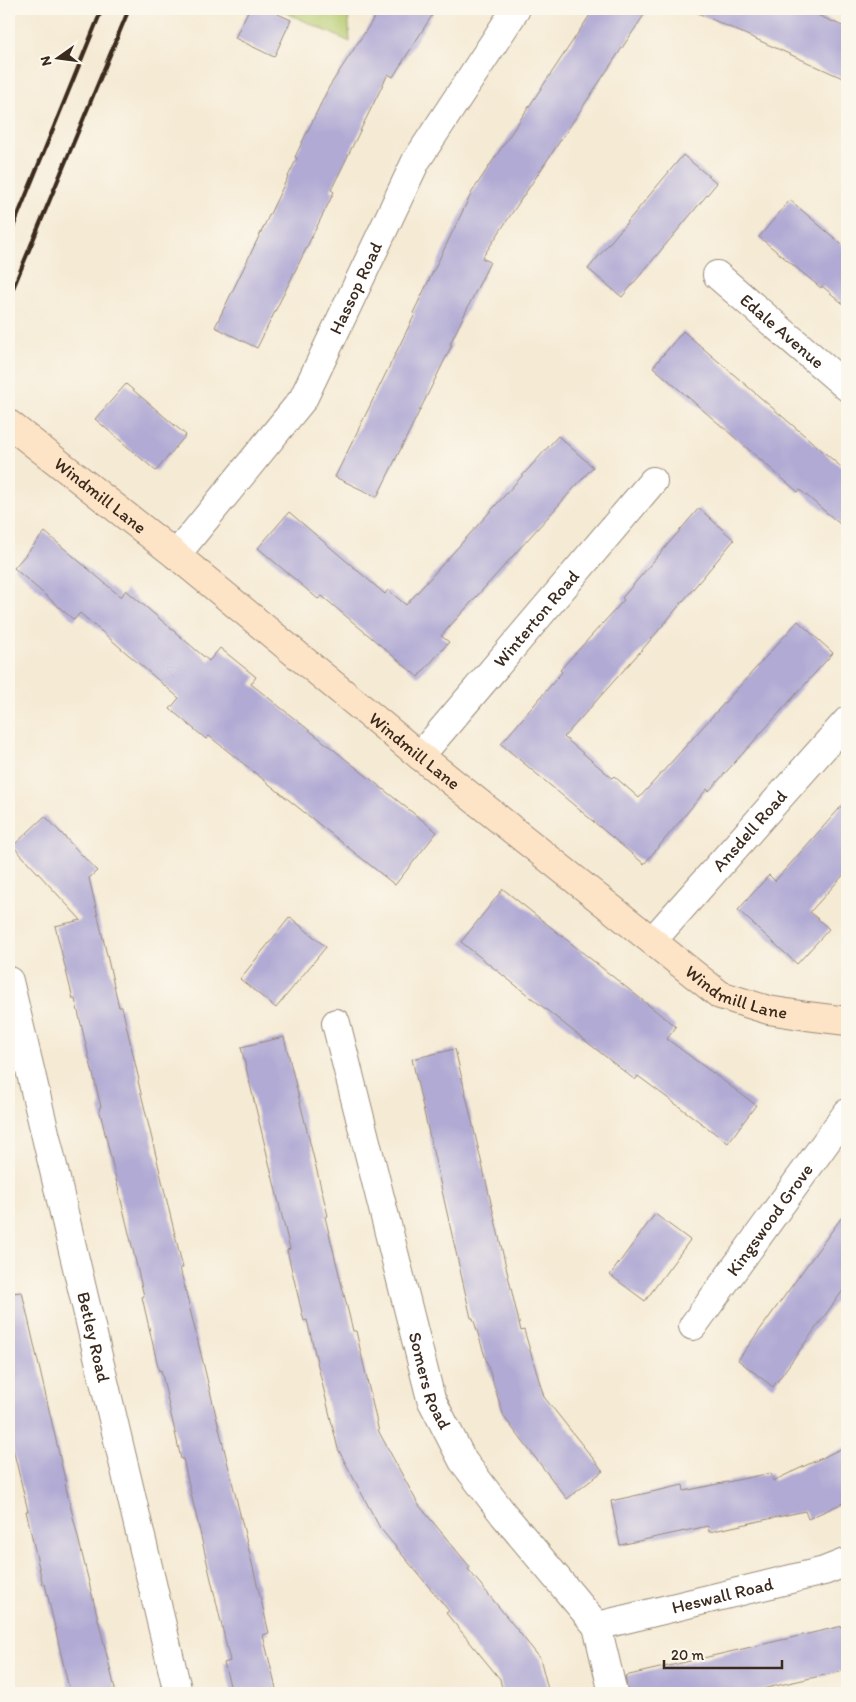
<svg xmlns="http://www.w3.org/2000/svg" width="856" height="1702" font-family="Itim,sans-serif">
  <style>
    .green { fill: #b6cb6f; stroke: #787a46 }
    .building { fill: #b1aad4 }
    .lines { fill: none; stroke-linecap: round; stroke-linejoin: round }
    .street-casing { stroke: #988a79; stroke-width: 30 }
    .secondary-casing { stroke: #988a79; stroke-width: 30 }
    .street { stroke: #fff; stroke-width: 28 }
    .secondary { stroke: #fee4c6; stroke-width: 28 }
    .rail { stroke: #3b2a1e; stroke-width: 4 }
    .labels { text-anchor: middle; stroke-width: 4; stroke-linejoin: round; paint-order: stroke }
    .street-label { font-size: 18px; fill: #3b2a1e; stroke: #fbf7ec }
  </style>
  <rect width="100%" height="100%" fill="#fbf7ec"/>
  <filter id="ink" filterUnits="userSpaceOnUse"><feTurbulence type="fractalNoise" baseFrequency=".02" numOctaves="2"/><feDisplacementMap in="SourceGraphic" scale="10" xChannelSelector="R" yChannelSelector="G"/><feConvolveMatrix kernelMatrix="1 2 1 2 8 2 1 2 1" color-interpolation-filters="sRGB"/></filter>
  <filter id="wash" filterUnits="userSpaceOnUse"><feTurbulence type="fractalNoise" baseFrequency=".0096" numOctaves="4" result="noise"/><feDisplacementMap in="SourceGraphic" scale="20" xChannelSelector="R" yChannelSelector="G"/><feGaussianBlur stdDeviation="1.12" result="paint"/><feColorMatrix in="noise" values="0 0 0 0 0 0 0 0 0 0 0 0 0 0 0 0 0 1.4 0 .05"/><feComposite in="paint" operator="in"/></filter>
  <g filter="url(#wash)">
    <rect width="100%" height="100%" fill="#f5ead4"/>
    <!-- green -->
    <path class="green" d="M278,9H348L350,42Z"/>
    <g id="blocks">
      <!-- building -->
      <path class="building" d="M249,9H267L291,20L274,57L235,38Z
        M380,9H436L393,77L388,74L331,190L334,192L257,348L215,327L297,158L295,157L329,87Z
        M594,9H648L482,258L490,262L450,344L452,345L377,497L335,477L415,314L413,313L472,192Z
        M689,9H804L847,28V80Z
        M683,155L717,183L622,297L588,269Z
        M790,200L847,249V307L822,286L821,288L759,237Z
        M683,331L847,472V530L800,490L798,492L653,367Z
        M126,384L186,435L156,471L95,419Z
        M558,436L593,467L441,636L449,642L418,677L322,596L318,599L258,548L289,512L385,594L388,590L406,605Z
        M699,508L734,540L648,643L564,737L612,778L614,776L639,798L798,621L833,653L709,791L707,789L644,864L501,744L562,672L560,670L624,600L622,598Z
        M45,532L121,597L126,590L209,661L220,648L256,677L251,684L437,832L395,885L209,736L206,739L170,709L179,698L80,613L74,620L14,568Z
        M847,800V871L810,912L829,929L797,964L738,910L769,875L775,881Z
        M45,816L97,871L89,878L119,1007H122L139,1080L138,1081L183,1268H180L269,1633L263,1635L277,1693H232L224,1663L230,1661L183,1459H181L161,1370L159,1371L142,1297L144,1296L99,1108L101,1107L75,999H73L55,926L81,920L13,846Z
        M503,889L676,1027L667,1039L756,1105L728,1143L638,1076L635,1080L461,942Z
        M290,917L326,947L276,1008L240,979Z
        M284,1037L328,1216L325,1217L353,1331H356L379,1432L418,1504L470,1567L468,1569L540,1658L549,1693H503L500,1679L446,1613L449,1611L380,1528L338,1449L307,1320L304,1321L287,1250L290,1249L241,1047Z
        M455,1049L521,1331L524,1330L544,1397L603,1471L567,1499L504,1417L473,1318H471L412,1059Z
        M847,1210V1285L773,1387L738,1360Z
        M655,1214L690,1240L645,1301L610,1275Z
        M22,1292L66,1484H65L116,1693H70L45,1584L43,1585L26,1511H28L9,1432V1293Z
        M847,1446V1501L808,1519L805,1511L709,1532L708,1526L620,1545L611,1501L683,1485L684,1491L771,1473L773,1481Z
        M847,1625V1670L744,1693H628L625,1676Z"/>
    </g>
  </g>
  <g filter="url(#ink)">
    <use href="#blocks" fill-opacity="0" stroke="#988a79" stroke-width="1"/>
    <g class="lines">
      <defs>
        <g id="street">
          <path id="s1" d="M717,275L847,387"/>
          <path id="s2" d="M176,555L303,399L416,161L516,9"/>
          <path id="s3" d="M420,756L653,481"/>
          <path id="s4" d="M653,940L847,721"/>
          <path id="s5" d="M9,981L178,1693"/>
          <path id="s6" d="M336,1023L431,1399L463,1461L504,1515L597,1626L613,1693"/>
          <path id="s7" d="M693,1326L847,1113"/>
          <path id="s8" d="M597,1626L824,1571L847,1562"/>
        </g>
        <g id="secondary">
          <path id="s9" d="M9,424L176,555L420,756L720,995L768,1010L807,1016L847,1021"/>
        </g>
      </defs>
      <!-- street casing -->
      <use href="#street" class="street-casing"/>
      <!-- secondary casing -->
      <use href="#secondary" class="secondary-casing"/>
      <!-- street -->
      <use href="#street" class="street"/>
      <!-- secondary -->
      <use href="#secondary" class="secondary"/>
      <!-- rail -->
      <path class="rail" d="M9,237L102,9
        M9,298L129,9"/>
    </g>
  </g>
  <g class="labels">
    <!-- street labels -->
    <g class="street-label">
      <text dy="6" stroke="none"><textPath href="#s2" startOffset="324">Hassop Road</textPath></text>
      <text dy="6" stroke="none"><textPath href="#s1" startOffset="86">Edale Avenue</textPath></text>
      <text dy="6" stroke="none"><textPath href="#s9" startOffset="116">Windmill Lane</textPath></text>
      <text dy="6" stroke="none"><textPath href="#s3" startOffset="180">Winterton Road</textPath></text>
      <text dy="6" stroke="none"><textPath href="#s9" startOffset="521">Windmill Lane</textPath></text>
      <text dy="6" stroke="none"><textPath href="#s4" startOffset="146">Ansdell Road</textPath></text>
      <text dy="6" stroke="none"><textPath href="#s9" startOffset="926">Windmill Lane</textPath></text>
      <text dy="6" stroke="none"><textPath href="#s7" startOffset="131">Kingswood Grove</textPath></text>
      <text dy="6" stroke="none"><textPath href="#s5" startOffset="366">Betley Road</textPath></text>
      <text dy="6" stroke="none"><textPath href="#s6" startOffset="370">Somers Road</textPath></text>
      <text dy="6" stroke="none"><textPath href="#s8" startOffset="129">Heswall Road</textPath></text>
    </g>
  </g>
  <!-- margin -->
  <rect width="856" height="1702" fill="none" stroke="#fbf7ec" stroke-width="30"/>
  <!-- north arrow -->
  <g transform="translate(58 58) rotate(256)" stroke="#fbf7ec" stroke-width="4" paint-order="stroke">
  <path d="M0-4L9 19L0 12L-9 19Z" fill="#3b2a1e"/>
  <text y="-8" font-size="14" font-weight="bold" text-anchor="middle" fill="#3b2a1e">N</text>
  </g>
  <!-- scale -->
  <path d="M664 1660v8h118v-8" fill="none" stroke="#3b2a1e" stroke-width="2.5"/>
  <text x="671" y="1660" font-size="15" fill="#3b2a1e" stroke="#fbf7ec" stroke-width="4" paint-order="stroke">20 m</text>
</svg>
